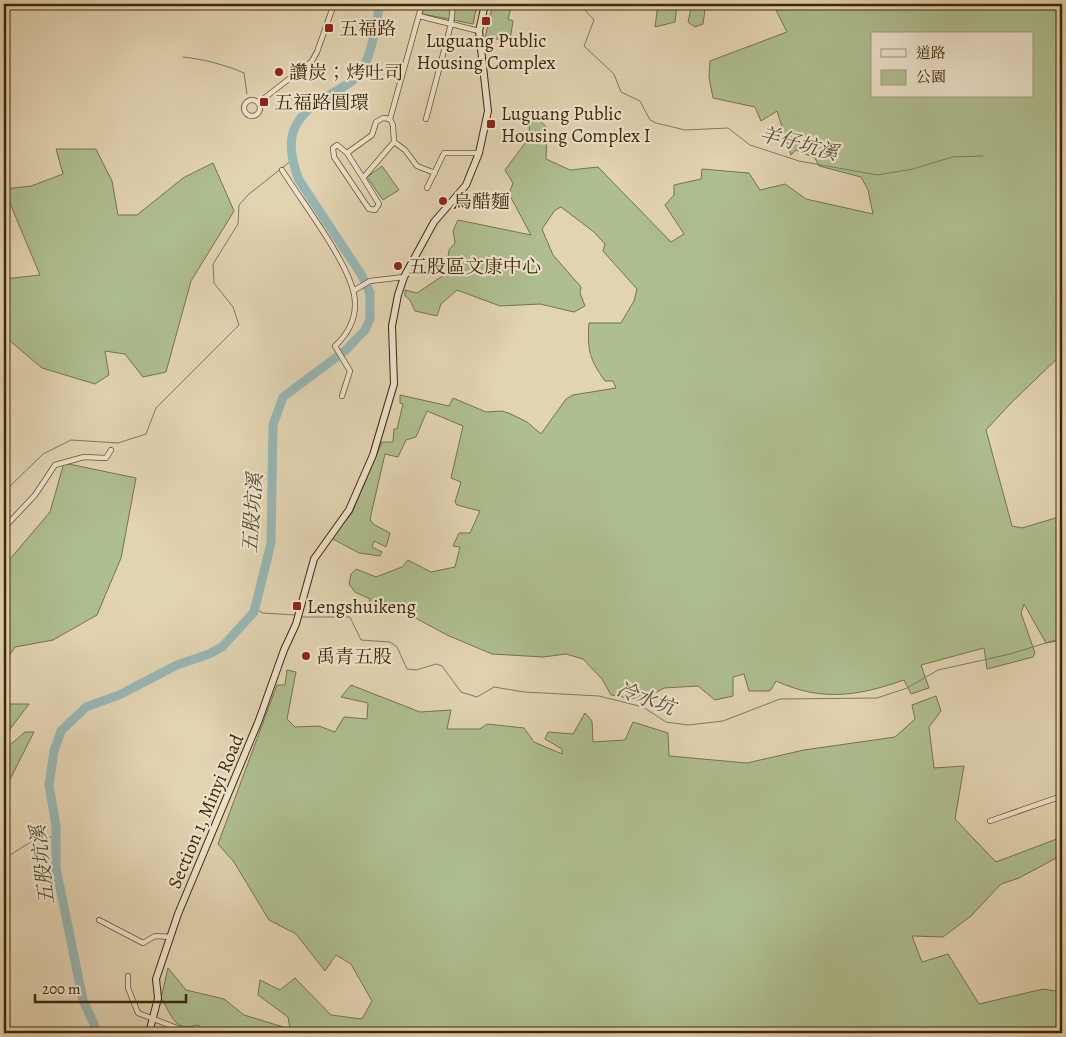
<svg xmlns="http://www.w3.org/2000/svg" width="1066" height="1037" font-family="Alegreya,'Noto Serif TC',serif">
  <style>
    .green { fill: #aebe8f; stroke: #76734a; fill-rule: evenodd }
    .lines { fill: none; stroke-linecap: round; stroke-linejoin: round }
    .stream { stroke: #737d6e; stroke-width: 1 }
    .river { stroke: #96b6b4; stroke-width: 9 }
    .street-casing { stroke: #675330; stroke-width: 6 }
    .secondary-casing { stroke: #3e2805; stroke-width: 8 }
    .street { stroke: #ece2cc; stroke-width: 4.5 }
    .secondary { stroke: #ece2cc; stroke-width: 6 }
    .poi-dot { fill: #8f2418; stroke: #ece2cc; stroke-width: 2 }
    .labels { text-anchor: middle; stroke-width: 4.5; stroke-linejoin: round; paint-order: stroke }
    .poi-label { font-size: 19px; fill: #3e2805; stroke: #ece2cc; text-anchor: start }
    .street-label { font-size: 19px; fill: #3e2805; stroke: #ece2cc }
    .water-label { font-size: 20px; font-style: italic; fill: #544c31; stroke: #ece2cc }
  </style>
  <rect width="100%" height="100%" fill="#e2d3b1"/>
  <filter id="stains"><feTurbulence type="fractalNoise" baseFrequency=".004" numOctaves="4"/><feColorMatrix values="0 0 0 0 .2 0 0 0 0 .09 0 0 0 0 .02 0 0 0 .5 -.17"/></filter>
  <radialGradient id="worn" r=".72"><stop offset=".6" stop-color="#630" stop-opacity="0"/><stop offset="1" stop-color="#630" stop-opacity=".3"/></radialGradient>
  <!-- green -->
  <path class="green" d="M423,4H477L473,24L423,14L421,9Z
    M493,4H512L508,19L513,21L510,40L485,38Z
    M658,4H716L705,10L703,24L695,27L688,22L692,4L677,6L675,22L655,27Z
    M773,4H1062V354L1012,402L986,430L1012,526L1022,528L1062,516V640L1046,643L1024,604L1021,613L1035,653L1033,657L987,669L984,648L921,665L929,688L911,694L904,680C858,696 822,702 776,681L770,691H749L744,674L733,677V696L715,700L698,686L664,688L642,700L611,695L602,679L583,659L566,654L543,657L492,654L447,635L386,602L380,600L378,608L369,603L370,599L355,592L349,584L351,574L356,569L376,577L402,567L408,560L431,572L455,567L460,547L453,546L459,533H470L480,511L457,505L455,502L461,482L451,478L463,426L427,411L416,437L406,440L398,457L385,454L370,519L373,524L390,533L386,547L374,541L372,547L382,552L380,556L359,553L331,538L352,513L382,442H393L394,429H397L403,404L400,403V395L449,406L453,398L486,412L502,411L511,414L527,422L541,434L566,399L573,395L616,388L613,381H605C590,360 587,351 589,323H621L634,301L637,289L603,251L605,244L594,232L561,207L555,210L542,229L553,255L581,287L580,293L585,306L574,312L540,304L500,306L457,290L441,304L437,316L415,311L410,300L405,296V290L417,293L453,269L447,264L449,250L455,243L453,231L458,220L531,235L509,194L513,183L505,170L529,138L530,109L547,128L546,159L570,170L598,167L671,242L684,234L665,205L674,195V185L701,179L702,169L749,173L760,190L785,184L806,199L873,214L868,190L861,177L819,166L815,158L796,150L791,155L777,111L761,121L755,107L713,98L709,77L710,61L787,32ZM872,34H1032V96H872Z
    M56,149H96L112,181L118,215H137L183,178L213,163L234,211L191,281L166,372L143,377L125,354L105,351L109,375L95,384L42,368L4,336V279L40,275L4,189L31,186L63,174Z
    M382,166L399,190L383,200L367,177Z
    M64,463L136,478L121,558L97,615L53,640L15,647L4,664V566L50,512Z
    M287,670L296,672L287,719L295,727L319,726L335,732L344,717L367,719L368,703L341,697L351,685L420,712L451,710L447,729H480L487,724L524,728L534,742L562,754V749L545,739L548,732L573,734L585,713L592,721L593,742L625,740L633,722L668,733L669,756L747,763L804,750L895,737L915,719L912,705L936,696L941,711L929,727L934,768L964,766L955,819L996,862L1062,837V855L1019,878L1001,884L971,916L943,937L912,936L922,962L948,954L979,1004L1043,989L1062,992V1033H208L198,1025C174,1032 173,1017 161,998L168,968L186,990L224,999L244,1015L290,1029L288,1017L258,995L260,980L280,990L295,978L331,1015L362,1019L372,1001L351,964L336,955L325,971L296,934L269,920L234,862L218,844L277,685H285Z
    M4,704H29L4,737Z
    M25,732H34L4,791V750Z"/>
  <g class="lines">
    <!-- stream -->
    <path class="stream" d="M541,4L551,7L583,8L594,20L584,46L614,74L621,92L640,101L650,120L656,123L685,130L728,128L750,145L799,161L877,175L913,169L952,157L983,156
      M183,57C203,59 226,65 244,73L247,94
      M4,492L43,454L71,440L118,443L146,434L156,408L239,325L233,307L214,283L213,264L238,224L239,205L249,194L292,160
      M255,607L262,613L295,615
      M301,617H350L361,640L390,642L397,647L407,669L416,670L436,664L442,666L461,692L477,697L494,687L524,692L599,696L643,707L666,722L688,725L723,721L780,699L877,698L907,688L938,670L1010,654L1062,638
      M4,859L32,841L55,836"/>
    <!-- river -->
    <path class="river" d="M98,1033L83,1000L56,868V826L49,785L54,751L61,731L86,707L119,695L177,665L209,654L222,647L254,612L271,543L273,425L283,397L346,350L365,330L370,319V293L361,274L299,180C284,142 289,119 326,97C338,89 351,85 360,73C373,53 375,26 380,4"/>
    <defs>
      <path id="street" d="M419,16L479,31
        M244 108a8 8 0 1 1 16 0a8 8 0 1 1-16 0Z
        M258,103L312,61L317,52L334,4
        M390,119L393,125L394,142L363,178L379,204L375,210L369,209L334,157L333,148L337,145L347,153L372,135L376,122L383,118L390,119L422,4
        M426,119L451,24L453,4
        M394,142L405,150L417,166L435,173
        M347,153L363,178
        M282,170C302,202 347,260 354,294C358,315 350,332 335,346L350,371L342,396
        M427,188L444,153H479
        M353,291L370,281L404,277
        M4,528L35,495L55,465L84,457L106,458L111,450
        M990,821L1062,796
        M99,920L143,943L155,936L171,937
        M128,976V988L138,1013L190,1033"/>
      <path id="secondary" d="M149,1033L158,998L156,979L178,914L259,720L284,650L296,624L314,559L349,510L373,455L394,384L392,326L398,295L404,277L434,222L466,185L479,153L488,111L479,31L485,4"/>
    </defs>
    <!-- street casing -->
    <use href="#street" class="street-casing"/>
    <!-- secondary casing -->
    <use href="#secondary" class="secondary-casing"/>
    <!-- street -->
    <use href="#street" class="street"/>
    <!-- secondary -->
    <use href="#secondary" class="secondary"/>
  </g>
  <!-- markers -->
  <g class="poi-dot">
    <rect x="481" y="16" width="10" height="10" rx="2.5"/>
    <rect x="324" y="23" width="10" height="10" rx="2.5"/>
    <circle cx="279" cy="72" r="5"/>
    <rect x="259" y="97" width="10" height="10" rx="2.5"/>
    <rect x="486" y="119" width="10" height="10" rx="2.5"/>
    <circle cx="443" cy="201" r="5"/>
    <circle cx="398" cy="266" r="5"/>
    <rect x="292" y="601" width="10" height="10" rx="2.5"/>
    <circle cx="306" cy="656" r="5"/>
  </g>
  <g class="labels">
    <!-- poi labels -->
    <g class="poi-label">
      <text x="339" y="35">五福路</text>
      <text x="486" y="47" text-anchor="middle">Luguang Public<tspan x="486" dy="22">Housing Complex</tspan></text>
      <text x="289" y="79">讚炭；烤吐司</text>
      <text x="274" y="109">五福路圓環</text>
      <text x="501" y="120">Luguang Public<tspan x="501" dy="22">Housing Complex I</tspan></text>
      <text x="453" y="208">烏醋麵</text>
      <text x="408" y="273">五股區文康中心</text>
      <text x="307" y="613">Lengshuikeng</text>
      <text x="316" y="663">禹青五股</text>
    </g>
    <!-- street labels -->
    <g class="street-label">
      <text transform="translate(205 811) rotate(-67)" y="7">Section 1, Minyi Road</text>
    </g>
    <!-- water labels -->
    <g class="water-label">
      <text transform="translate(799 143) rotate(15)" y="7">羊仔坑溪</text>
      <text transform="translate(252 513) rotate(-86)" y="7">五股坑溪</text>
      <text transform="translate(646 698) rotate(20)" y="7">冷水坑</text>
      <text transform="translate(42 865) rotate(-97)" y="7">五股坑溪</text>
    </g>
  </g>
  <!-- margin -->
  <rect width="1066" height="1037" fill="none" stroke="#e2d3b1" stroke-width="20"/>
  <rect x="5" y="5" width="1056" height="1027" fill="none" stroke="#3e2805" stroke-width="2.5"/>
  <rect x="10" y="10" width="1046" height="1017" fill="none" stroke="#3e2805"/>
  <!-- legend -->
  <rect x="871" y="32" width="162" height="65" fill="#ece2cc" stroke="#a6987c"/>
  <rect x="881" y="49" width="25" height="8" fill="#ece2cc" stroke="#a6987c"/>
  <text x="916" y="58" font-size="15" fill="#3e2805">道路</text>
  <rect x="881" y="70" width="25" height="15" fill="#aebe8f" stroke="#a6987c"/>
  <text x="916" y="82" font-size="15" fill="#3e2805">公園</text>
  <!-- scale -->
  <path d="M35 994v8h151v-8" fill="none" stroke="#3e2805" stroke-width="2.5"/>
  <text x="42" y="994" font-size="15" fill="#3e2805" stroke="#ece2cc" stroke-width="4" paint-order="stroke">200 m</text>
  <rect width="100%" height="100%" filter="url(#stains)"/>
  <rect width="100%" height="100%" fill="url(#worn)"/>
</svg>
